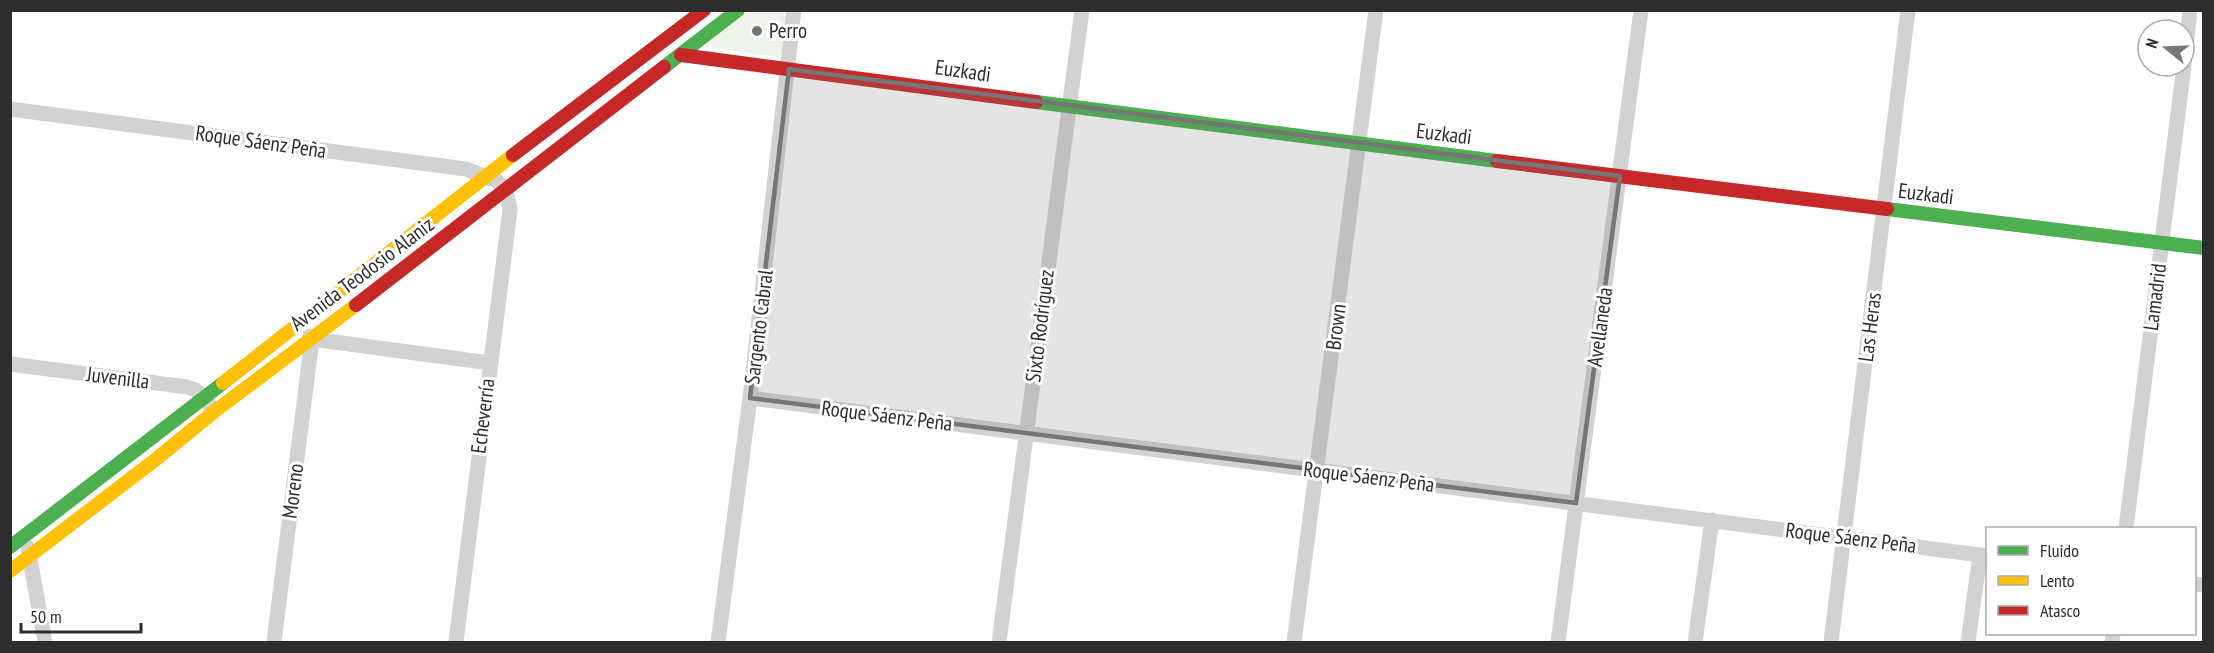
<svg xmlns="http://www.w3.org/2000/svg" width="2214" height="653" font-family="'PT Sans Narrow',sans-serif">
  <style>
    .green { fill: #eff4eb }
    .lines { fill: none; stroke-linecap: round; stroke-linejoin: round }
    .street { stroke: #d2d2d2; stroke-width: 15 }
    .fast { stroke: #4caf50; stroke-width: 14 }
    .slow { stroke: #ffc107; stroke-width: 14 }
    .jam { stroke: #c62828; stroke-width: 14 }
    .marked { fill: #767676; fill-opacity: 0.2; stroke: #767676; stroke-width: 4.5; stroke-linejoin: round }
    .poi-dot { fill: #767676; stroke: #fff; stroke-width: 2 }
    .labels { text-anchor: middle; stroke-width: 6; stroke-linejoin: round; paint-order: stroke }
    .poi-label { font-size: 21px; fill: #2d2d2d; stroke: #fff; text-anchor: start }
    .street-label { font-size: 21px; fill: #2d2d2d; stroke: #fff }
  </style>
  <rect width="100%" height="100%" fill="#fff"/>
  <!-- green -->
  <path class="green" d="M747,11H789L783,52L778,57L711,47V38Z"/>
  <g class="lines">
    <!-- street -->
    <path class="street" d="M2184,63L2190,10
      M10,109L466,169L497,181L506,190L510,210L456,642
      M310,336L312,339L490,363
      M10,364L187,387L196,390L209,404
      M750,398L1988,556
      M2126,528L2184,66
      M28,548L45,642
      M2194,584L2204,585
      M274,642L312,339
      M718,642L750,398L794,10
      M999,642L1082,10
      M1294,642L1376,10
      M1558,642L1641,10
      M1695,642L1712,520
      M1831,642L1908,10
      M1968,642L1980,555
      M2112,642L2113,634"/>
    <!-- fast -->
    <path class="fast" d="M664,67L738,10
      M1036,102L1497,161
      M1887,209L2204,248
      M10,547L223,383"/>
    <!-- slow -->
    <path class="slow" d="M223,383L513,155
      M10,571L155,460L215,411L356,305"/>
    <!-- jam -->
    <path class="jam" d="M681,55L1036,102
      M513,155L704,10
      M1497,161L1887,209
      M356,305L664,67"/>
  </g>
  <!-- marked area -->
  <path class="marked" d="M789,69L1620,176L1576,503L750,398Z"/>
  <!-- markers -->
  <circle class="poi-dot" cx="757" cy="31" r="6"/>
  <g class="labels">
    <!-- poi labels -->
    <g class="poi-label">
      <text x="769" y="38">Perro</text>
    </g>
    <!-- street labels -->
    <g class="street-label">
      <text transform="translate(963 71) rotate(8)" y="7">Euzkadi</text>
      <text transform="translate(1444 134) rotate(7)" y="7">Euzkadi</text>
      <text transform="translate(261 142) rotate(8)" y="7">Roque Sáenz Peña</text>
      <text transform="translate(1926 194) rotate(7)" y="7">Euzkadi</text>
      <text transform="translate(362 274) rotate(-37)" y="7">Avenida Teodosio Alaniz</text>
      <text transform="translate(2155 297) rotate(-83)" y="7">Lamadrid</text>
      <text transform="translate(1040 326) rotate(-83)" y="7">Sixto Rodríguez</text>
      <text transform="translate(759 327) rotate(-83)" y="7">Sargento Cabral</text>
      <text transform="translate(1336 327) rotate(-83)" y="7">Brown</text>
      <text transform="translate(1600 327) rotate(-82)" y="7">Avellaneda</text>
      <text transform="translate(1870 327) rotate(-83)" y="7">Las Heras</text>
      <text transform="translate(118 378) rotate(7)" y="7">Juvenilla</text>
      <text transform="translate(483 416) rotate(-83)" y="7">Echeverría</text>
      <text transform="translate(887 416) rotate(7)" y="7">Roque Sáenz Peña</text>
      <text transform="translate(1369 477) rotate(7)" y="7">Roque Sáenz Peña</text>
      <text transform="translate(293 491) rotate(-83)" y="7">Moreno</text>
      <text transform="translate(1851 538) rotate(7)" y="7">Roque Sáenz Peña</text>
    </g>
  </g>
  <!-- border -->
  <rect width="2214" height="653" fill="none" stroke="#2d2d2d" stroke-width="24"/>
  <!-- legend -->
  <rect x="1986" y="527" width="210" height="108" fill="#ffffff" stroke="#ababab" stroke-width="1.5"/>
  <rect x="1998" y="546" width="30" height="9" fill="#4caf50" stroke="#ababab" stroke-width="1.5"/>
  <text x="2040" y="557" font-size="18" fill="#2d2d2d">Fluido</text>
  <rect x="1998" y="576" width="30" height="9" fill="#ffc107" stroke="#ababab" stroke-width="1.5"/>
  <text x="2040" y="587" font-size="18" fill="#2d2d2d">Lento</text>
  <rect x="1998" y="606" width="30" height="9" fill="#c62828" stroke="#ababab" stroke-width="1.5"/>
  <text x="2040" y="617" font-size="18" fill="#2d2d2d">Atasco</text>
  <!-- north arrow -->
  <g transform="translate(2166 48) rotate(288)"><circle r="28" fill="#ffffff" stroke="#ababab" stroke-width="1.5"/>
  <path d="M0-4.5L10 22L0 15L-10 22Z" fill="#767676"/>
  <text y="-9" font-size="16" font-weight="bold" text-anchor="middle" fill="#2d2d2d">N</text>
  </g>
  <!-- scale -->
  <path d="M21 623v9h120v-9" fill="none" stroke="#2d2d2d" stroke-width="3"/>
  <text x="30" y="623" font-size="18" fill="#2d2d2d" stroke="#ffffff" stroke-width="4.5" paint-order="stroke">50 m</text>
</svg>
